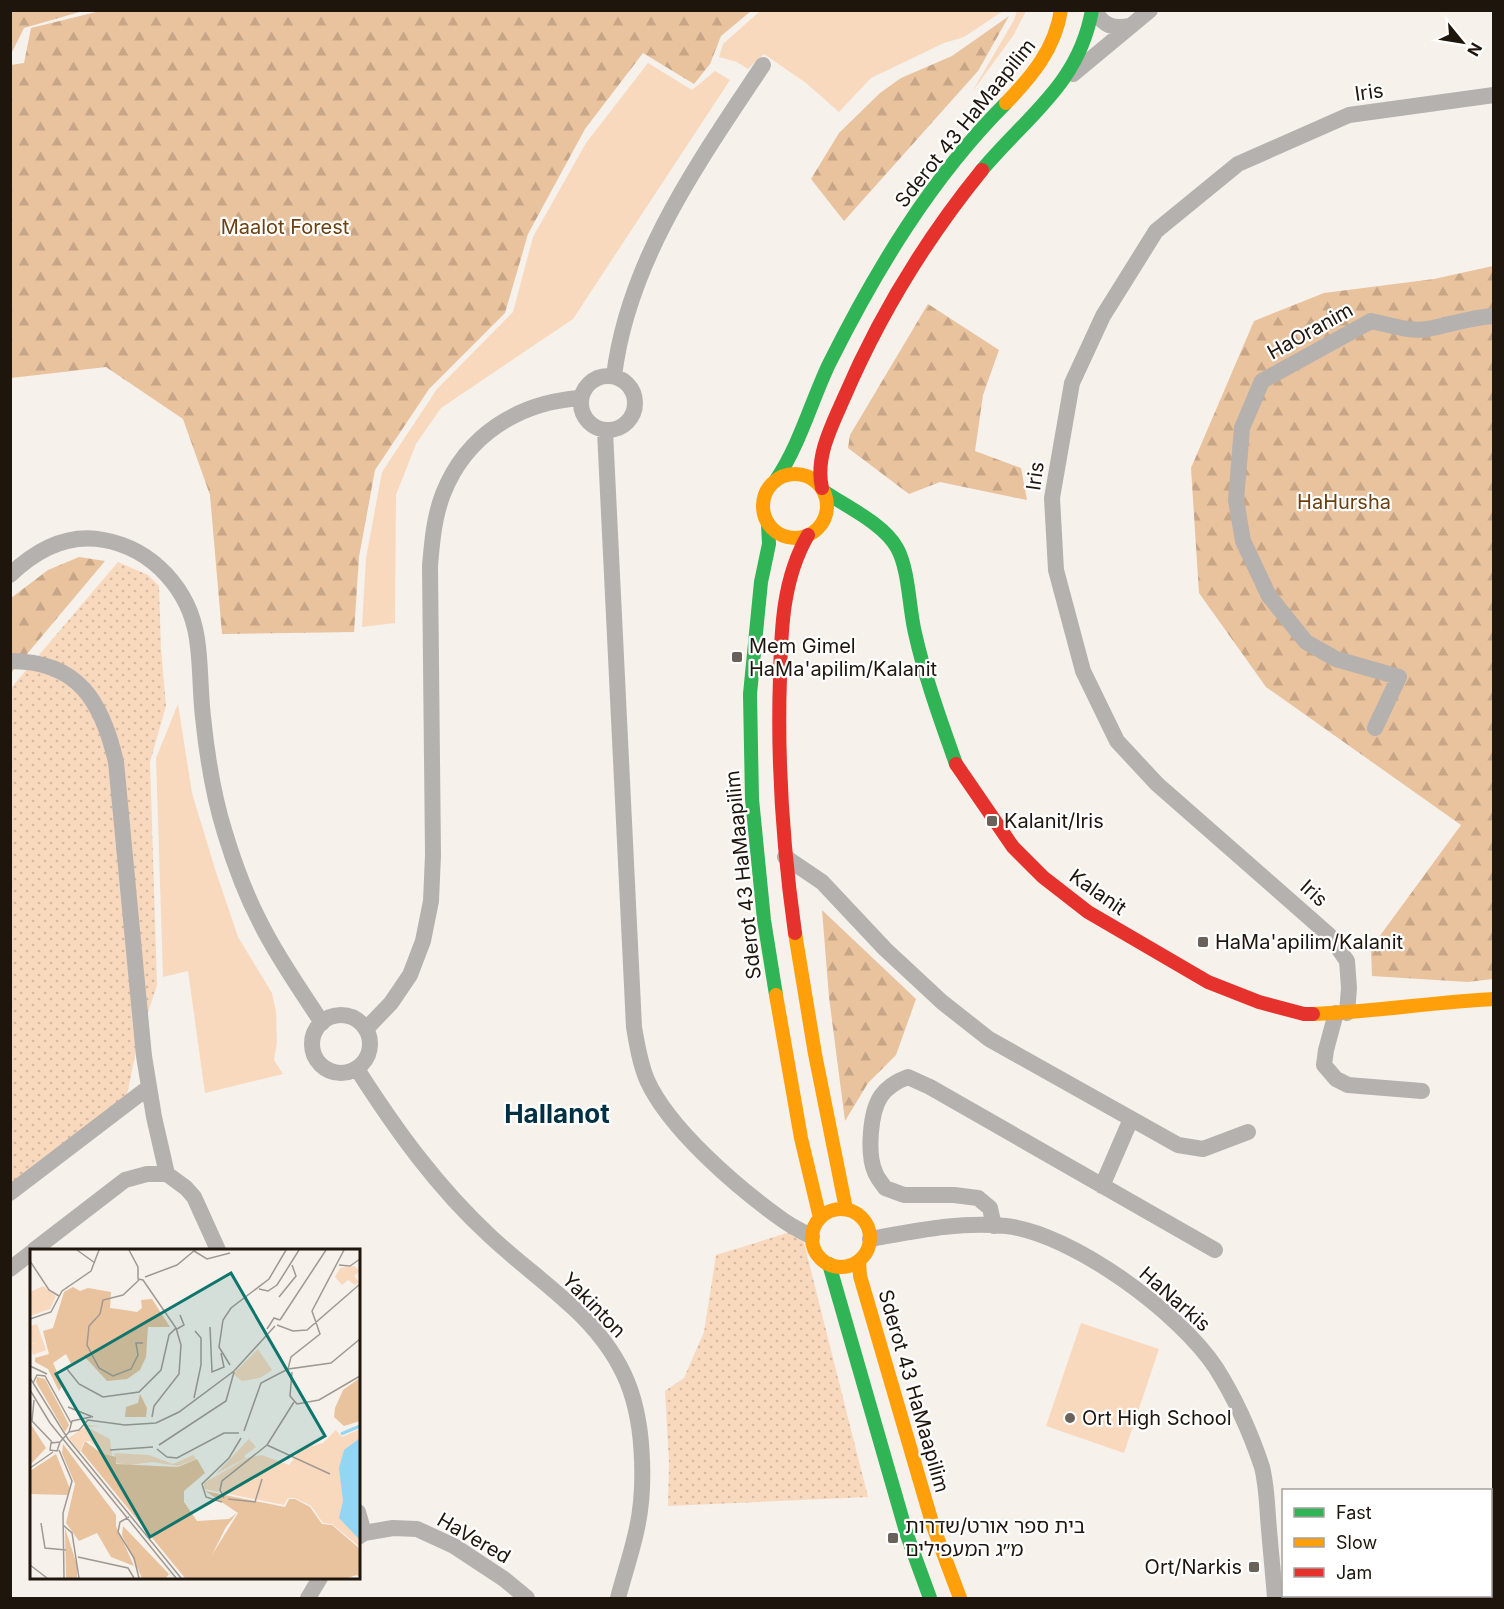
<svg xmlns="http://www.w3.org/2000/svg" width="1504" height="1609" font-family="Inter,'Noto Sans Hebrew',sans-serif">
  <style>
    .grass { fill: #f8d9be }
    .forest { fill: url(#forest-firs) }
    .park { fill: url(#park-dots) }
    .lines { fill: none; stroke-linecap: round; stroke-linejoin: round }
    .street { stroke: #b5b1ae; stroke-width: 16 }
    .fast { stroke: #30b455; stroke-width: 14 }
    .slow { stroke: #ff9f0a; stroke-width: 14 }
    .jam { stroke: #e5322d; stroke-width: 14 }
    .poi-dot { fill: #6a625a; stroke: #fff; stroke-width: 2 }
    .labels { text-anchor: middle; stroke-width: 4.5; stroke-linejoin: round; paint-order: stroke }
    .street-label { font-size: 20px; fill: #1e150c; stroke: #fff }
    .park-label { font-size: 20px; fill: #6c4011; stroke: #fff }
    .poi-label { font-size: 20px; fill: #1e150c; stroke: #fff; text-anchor: start }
    .district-label { font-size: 26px; font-weight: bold; fill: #003043; stroke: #fff }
    .inset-river { fill: none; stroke: #93d6f3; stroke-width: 3 }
    .inset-road { fill: none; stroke: #a09992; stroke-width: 1.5 }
    .view { fill: #0f766e; fill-opacity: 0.15; stroke: #0f766e; stroke-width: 3 }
    .inset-edge { fill: none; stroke: #1e150c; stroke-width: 3 }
  </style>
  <defs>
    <pattern id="forest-firs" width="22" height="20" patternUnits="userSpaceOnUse" patternTransform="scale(1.5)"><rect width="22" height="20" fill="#e9c29e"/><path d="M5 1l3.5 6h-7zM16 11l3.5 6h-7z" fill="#c7a687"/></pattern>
    <pattern id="park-dots" width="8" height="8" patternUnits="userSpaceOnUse" patternTransform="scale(1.5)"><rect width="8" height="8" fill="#f8d9be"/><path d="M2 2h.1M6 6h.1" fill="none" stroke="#d4b9a2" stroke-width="1.8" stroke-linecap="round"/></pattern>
  </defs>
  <rect width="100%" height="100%" fill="#f6f1eb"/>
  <!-- grass -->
  <path class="grass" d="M760,11H1003L964,37L944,43L871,78L839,112L806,83L764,54L748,69L737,62L719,57L723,44Z
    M1017,11H1026L1013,36L972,92L1014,20Z
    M648,63L692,90L715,71L730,80L573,319L441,408L416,444L396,495L395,623L362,627L366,558L382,472L437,389L513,312L533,237L586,143Z
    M178,704L192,793L215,869L238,937L272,993L276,1012L277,1042L274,1060L283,1074L205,1093L188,971L163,977L156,758Z
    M1081,1323L1159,1349L1124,1453L1046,1426Z"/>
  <!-- forest -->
  <path class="forest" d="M10,11L11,10L83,11L24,28L11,54Z
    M100,11H751L721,36L710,64L694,84L643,53L585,129L528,234L505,313L429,389L375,470L359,557L354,632L222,634L210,495L183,419L106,367L11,378V65L24,63L31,28Z
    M1009,16L978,71L844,221L811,179L839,133L880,93L901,78L952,56Z
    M1493,266V979L1468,982L1372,976L1371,948L1461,825L1266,687L1199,593L1191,468L1254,321L1324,293L1434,279Z
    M928,304L999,350L983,395L975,451L1021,468L1027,500L940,482L909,494L848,448L850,435Z
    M79,557L105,561L11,673V598L48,570Z
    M822,910L916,999L896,1055L868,1083L845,1121L829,997Z"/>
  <!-- park -->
  <path class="park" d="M118,562L148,575L159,586L161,648L166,706L150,762L157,985L137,1046L126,1100L11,1193V688Z
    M798,1219L868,1497L668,1506L669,1463L665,1391L684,1378L704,1332L716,1255L787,1233Z"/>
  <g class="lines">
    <!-- street -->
    <path class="street" d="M1094,10C1104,26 1112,29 1130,26
      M1073,74L1150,10
      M581 403a27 27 0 1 1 54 0a27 27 0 1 1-54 0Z
      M614,376C628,260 700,160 763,65
      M605,431L634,1027C637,1045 640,1063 647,1080C669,1129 737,1187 780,1218C790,1226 802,1231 812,1237
      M10,575C36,550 68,533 104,540C153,549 190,590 197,639C201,665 200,691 203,717C207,756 213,795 225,833C234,863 245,893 260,922C277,957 301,990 322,1023
      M10,661C79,661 102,702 116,762L144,1056L154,1117L167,1174L186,1188L194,1197L218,1250
      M1375,728L1399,677L1336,659L1306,642L1269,596L1243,541L1236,500L1242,428L1262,381L1371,321C1389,325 1410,332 1428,329C1450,325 1471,317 1494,316
      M785,857L822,882L885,949L942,1002L989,1039L1178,1145L1203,1149L1248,1132
      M1336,1013L1326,1050L1324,1065L1336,1079L1348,1085L1422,1091
      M1347,1013L1349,988L1347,961L1329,935L1157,784L1117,741L1083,671L1056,570L1052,498L1072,383L1103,316L1156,231L1238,164L1349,115L1494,95
      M312 1044a29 29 0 1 1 58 0a29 29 0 1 1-58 0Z
      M366,1029L391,1003L410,975L423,941L431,901L433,855L430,566C432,542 434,517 443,494C466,435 519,402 581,398
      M357,1069C396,1130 437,1187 490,1236C520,1264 554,1288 583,1317C625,1360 640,1401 642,1460C643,1483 642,1505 637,1528C632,1552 624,1575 618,1598
      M1102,1186L1131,1119
      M10,1193L149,1087
      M994,1226L990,1208L978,1198L954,1195H904L885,1188C882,1183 877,1178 875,1172C867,1154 870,1112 881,1096C888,1086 897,1081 908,1077L930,1087L1215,1250
      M870,1239C915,1231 960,1221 1006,1226C1072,1233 1180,1313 1216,1368C1235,1398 1251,1434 1262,1467C1266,1483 1267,1501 1268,1517C1270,1544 1273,1571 1275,1598
      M34,1250L125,1180L147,1174H167
      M10,1269L32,1252
      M358,1512L364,1533
      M358,1537L364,1533L393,1528L417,1529L454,1546L504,1579L527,1598
      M308,1598L320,1578"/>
    <!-- fast -->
    <path class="fast" d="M982,170C1027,116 1079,84 1092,10
      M776,480C800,444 811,402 829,364C876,270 931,178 1006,103
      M825,492C847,507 884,524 897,548C909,569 909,609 915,633C925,678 941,721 956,764
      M768,524L769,544L761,582L750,694L752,799L764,920L776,995
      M829,1264L907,1535L930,1598"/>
    <!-- slow -->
    <path class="slow" d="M1006,103C1032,76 1055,49 1061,10
      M763 506a32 32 0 1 1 64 0a32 32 0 1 1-64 0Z
      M795,933L815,1054L846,1209
      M776,995L801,1138L820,1218
      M1313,1014C1374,1012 1433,1002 1494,999
      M812 1238a29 29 0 1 1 58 0a29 29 0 1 1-58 0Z
      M859,1261L860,1276L933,1526L960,1598"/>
    <!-- jam -->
    <path class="jam" d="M822,488C815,458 831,427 843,400C878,318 926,239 982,170
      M956,764L1013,847L1043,877L1088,912L1208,982L1259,1002L1304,1014H1313
      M795,933C783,848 777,763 780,677C781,628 783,578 808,535"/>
  </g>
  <!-- markers -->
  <g class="poi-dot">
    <rect x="731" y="651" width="12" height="12" rx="3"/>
    <rect x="986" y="815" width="12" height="12" rx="3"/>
    <rect x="1197" y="936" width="12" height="12" rx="3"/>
    <circle cx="1070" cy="1418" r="6"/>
    <rect x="887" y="1532" width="12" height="12" rx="3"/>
    <rect x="1248" y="1561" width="12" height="12" rx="3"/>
  </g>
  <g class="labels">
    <!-- street labels -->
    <g class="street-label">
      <text transform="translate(1369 92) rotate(-8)" y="7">Iris</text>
      <text transform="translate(965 123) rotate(-51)" y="7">Sderot 43 HaMaapilim</text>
      <text transform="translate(1310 331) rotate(-29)" y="7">HaOranim</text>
      <text transform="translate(1035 476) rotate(-82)" y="7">Iris</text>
      <text transform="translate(743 875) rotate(-96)" y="7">Sderot 43 HaMaapilim</text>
      <text transform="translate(1098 892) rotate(35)" y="7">Kalanit</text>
      <text transform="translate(1314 893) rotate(42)" y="7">Iris</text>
      <text transform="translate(1175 1299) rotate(41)" y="7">HaNarkis</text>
      <text transform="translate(594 1305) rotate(46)" y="7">Yakinton</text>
      <text transform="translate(914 1391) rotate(74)" y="7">Sderot 43 HaMaapilim</text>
      <text transform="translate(474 1538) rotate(30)" y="7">HaVered</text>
    </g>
    <!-- park labels -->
    <g class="park-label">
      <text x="285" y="234">Maalot Forest</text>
      <text x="1344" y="509">HaHursha</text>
    </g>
    <!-- poi labels -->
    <g class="poi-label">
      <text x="749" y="653">Mem Gimel<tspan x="749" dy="23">HaMa'apilim/Kalanit</tspan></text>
      <text x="1004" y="828">Kalanit/Iris</text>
      <text x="1215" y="949">HaMa'apilim/Kalanit</text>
      <text x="1082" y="1425">Ort High School</text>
      <text x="905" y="1533">בית ספר אורט/שדרות<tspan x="905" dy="23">מ״ג המעפילים</tspan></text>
      <text x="1242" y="1574" text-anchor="end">Ort/Narkis</text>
    </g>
    <!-- district labels -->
    <g class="district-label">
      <text x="557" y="1123">HaIlanot</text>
    </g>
  </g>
  <!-- overview -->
  <g transform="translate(30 1249)">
    <rect width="330" height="330" fill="#f6f1eb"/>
    <path d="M7,75L16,101L3,106L0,96L5,94L1,95L0,77ZM57,176L70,177L57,178L80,190L82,207L72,204L60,192H54L50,203L39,189ZM219,190L226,198L214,207L216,209L186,225ZM84,204L119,206L143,215L163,206L166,210L148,217L122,213L99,216L87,214Z" fill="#f8d9be"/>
    <path d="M43,38L50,42L58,39L81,43L80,59L88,60L107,63L112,59L111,51L122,50L140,78H118L116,108L110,121L97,130L77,132L54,107L41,115L36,105L23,114L33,136L29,142L18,120L5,113V109L19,105L13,82L23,79L34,43ZM7,128L15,130L33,164L39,176L35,183L6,133ZM330,129V172L314,177L304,168L305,159L313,141ZM110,145L117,159L116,168H95L96,158L108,154ZM0,174L16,199L0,216ZM55,192L71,204L86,208V215L148,218L167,210L175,224L154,242V253L167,272L199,270L207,264L196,278L182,306L208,264L175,242L255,258L259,250H265L280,258L292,275L302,276L330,300V329L327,326L317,329H155L51,202ZM33,195L86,266V277L104,317L81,308L67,284L49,292L36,274L45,235L32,204ZM26,205L40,240L37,246L0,245V222ZM93,277L139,325L136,329H112L92,286ZM35,279L47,316V329H36Z" fill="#e9c29e"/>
    <path d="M324,17L330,22L324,27L329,33L325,36L318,31L312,36L305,28L310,19ZM13,37L26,47L20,60L0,67V43ZM228,100L242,121L230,129L212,132L203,125ZM330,180V298L302,275L293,274L281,257L265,249H258L254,256L174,240V234L217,209L232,206L259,216L271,200L293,194L306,181L312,188Z" fill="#f8d9be"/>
    <path d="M330,189V291L309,269L313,252L309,219L314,201Z" fill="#93d6f3"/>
    <path class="inset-river" d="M311,185L330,177"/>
    <path class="inset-road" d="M47,1L65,14M99,1L108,18V30L113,31L146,79L151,96L149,125L124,157L122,168M314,1L282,62L290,85L261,108L258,120L301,114L330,90M164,2L177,10L200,4M0,12L19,41L29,47M309,16L320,17L330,10M115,28L147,16L165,1M109,31L93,46L73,51L70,65L59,77L57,96L69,119L83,127L101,120L108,106L106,94H113M229,40L238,42L247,36L269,1M249,48L266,27L262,16M0,70L21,63L32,42L61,22L69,1M250,71L296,1M247,76L263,82L277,81L330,35M180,78L182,123L194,118L191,104M147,80L154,76L150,66M237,80L244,69L250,71M200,116L189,98L193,71L201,59L239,30L256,1M0,117L17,125M37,120L49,135L73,148L109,143L131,121L139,86L146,79M262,123L260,147L267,155L289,151L330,127M0,129L38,190L151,329M3,134L7,126L15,127L41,174M0,141L20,174L146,329M164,149L171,116V89L165,82M4,151L2,172L22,193M38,158L63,168M214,182L231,134L258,120M39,183L49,181L58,171L95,176L126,174L149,163L204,122L245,77M30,193L27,202L20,201L21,194L30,193L39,183L42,172L61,168M129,196L196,152L204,123M237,196L300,225M127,200L137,208L147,209L194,184H209M29,201L42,232L33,264L34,329M80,201L123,198M0,219L23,203M194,249L190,241L192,232L237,196L264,153M198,250L225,253L232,230M192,253L176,248L172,235L199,209L211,189M99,268L90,273L88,283L104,309L109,329M11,274L15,299L36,301M33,276L42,284L49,329M48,308L98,319L104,329M0,316L17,329"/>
    <path class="view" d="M201,24L295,187L120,288L26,125Z"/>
    <rect width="330" height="330" class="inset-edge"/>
  </g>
  <!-- border -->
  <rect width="1504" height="1609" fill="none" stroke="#1e150c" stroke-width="24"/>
  <!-- legend -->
  <rect x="1282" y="1489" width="210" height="108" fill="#ffffff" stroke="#a5a19e" stroke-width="1.5"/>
  <rect x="1294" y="1508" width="30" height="9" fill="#30b455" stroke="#a5a19e" stroke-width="1.5"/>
  <text x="1336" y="1519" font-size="18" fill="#1e150c">Fast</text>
  <rect x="1294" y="1538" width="30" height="9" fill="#ff9f0a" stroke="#a5a19e" stroke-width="1.5"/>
  <text x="1336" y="1549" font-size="18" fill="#1e150c">Slow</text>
  <rect x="1294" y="1568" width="30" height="9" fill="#e5322d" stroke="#a5a19e" stroke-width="1.5"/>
  <text x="1336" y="1579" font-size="18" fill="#1e150c">Jam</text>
  <!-- north arrow -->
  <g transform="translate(1462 42) rotate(120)" stroke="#ffffff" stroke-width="4.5" paint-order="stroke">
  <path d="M0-4.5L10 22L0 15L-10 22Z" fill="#1e150c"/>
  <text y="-9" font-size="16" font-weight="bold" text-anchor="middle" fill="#1e150c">N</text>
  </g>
</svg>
